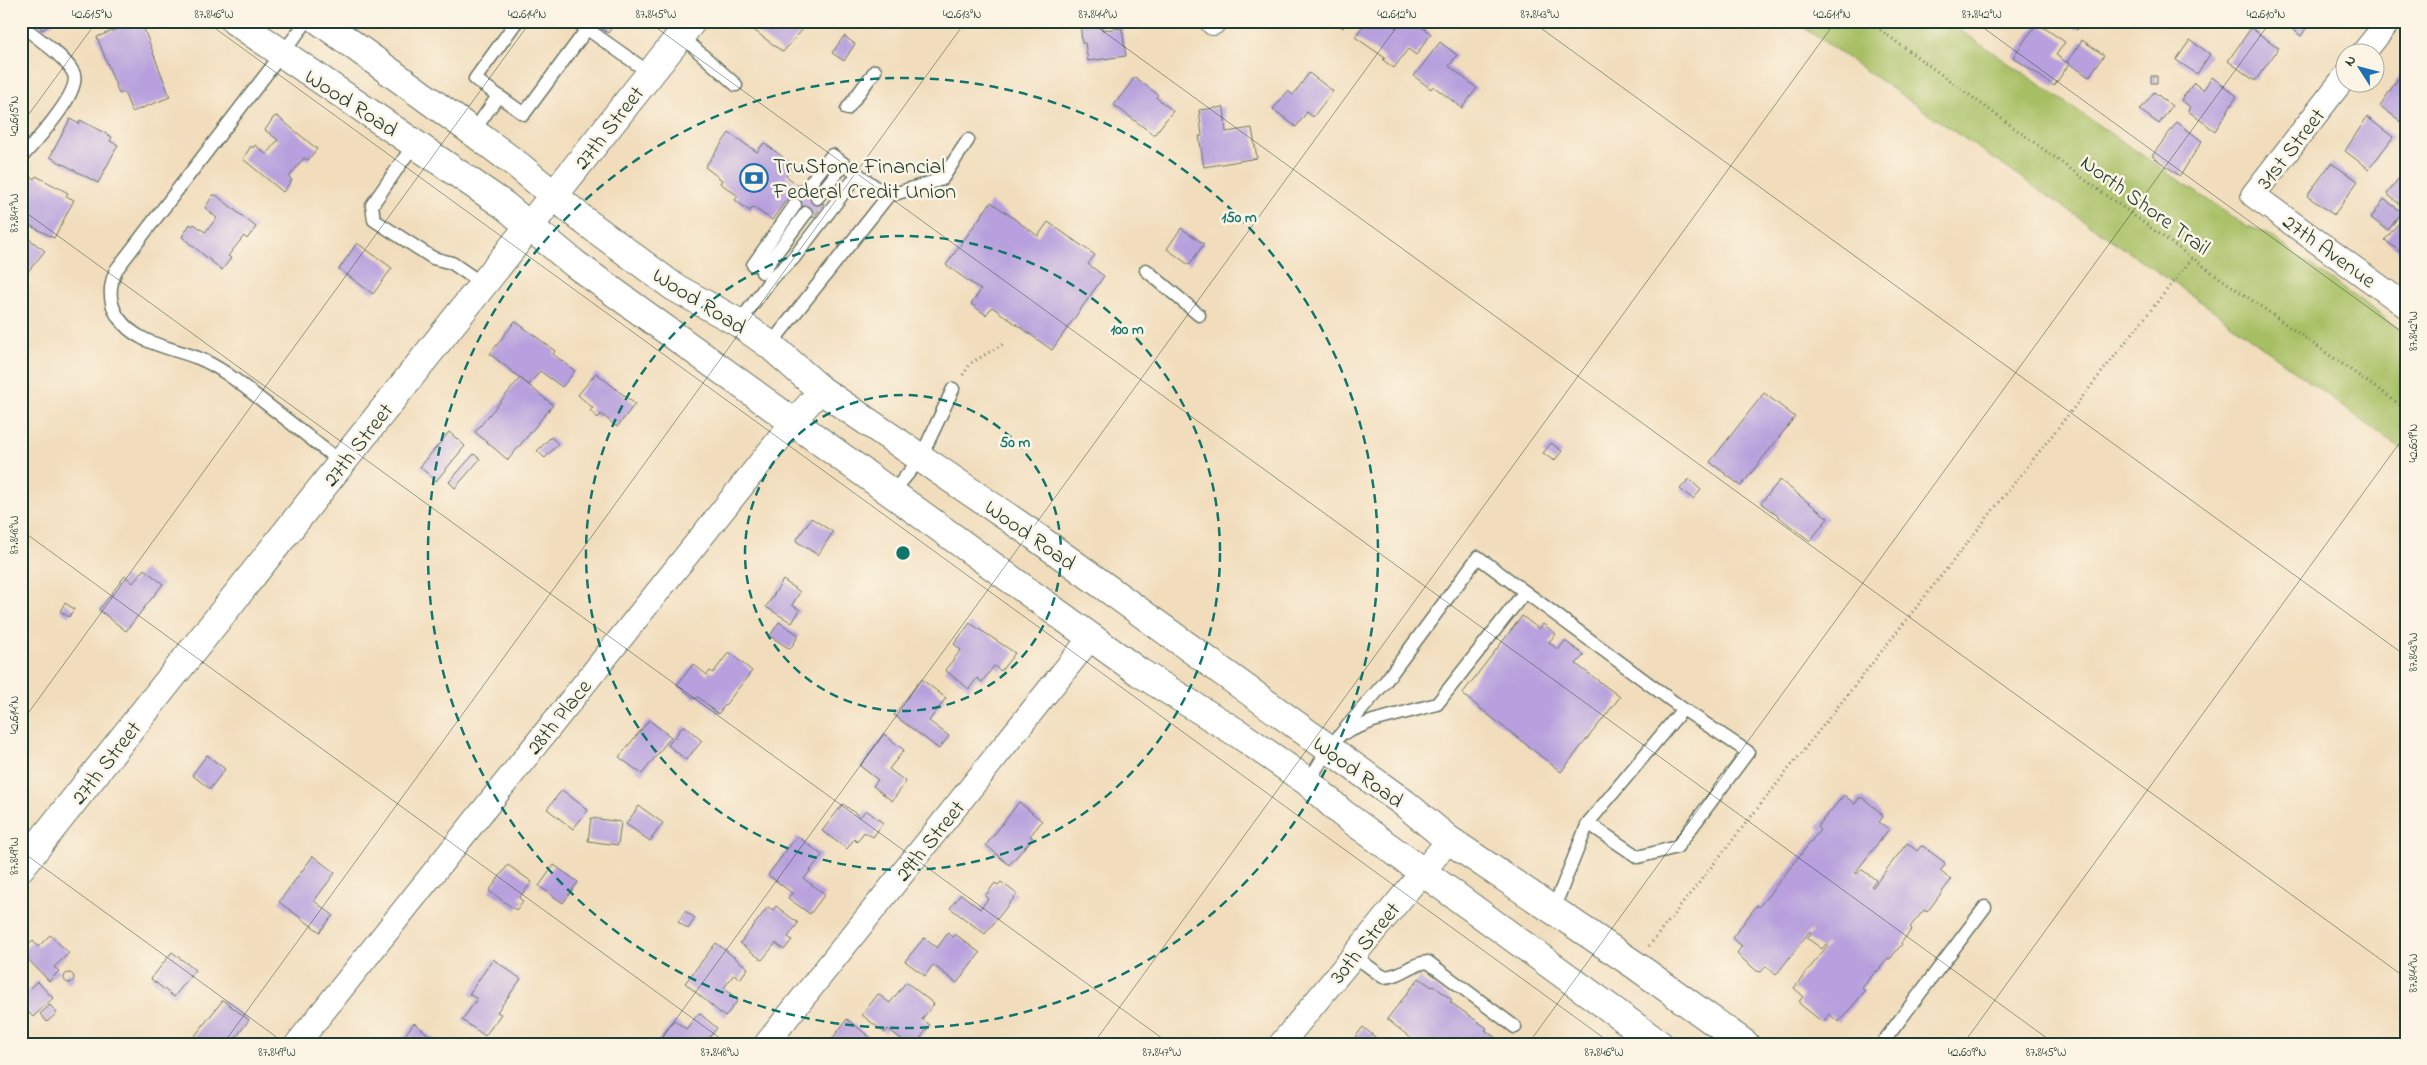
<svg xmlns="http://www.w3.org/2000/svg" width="2427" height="1065" font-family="'Indie Flower',sans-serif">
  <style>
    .green { fill: #a7bf64; stroke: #637e4c }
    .building { fill: #b7a0dd }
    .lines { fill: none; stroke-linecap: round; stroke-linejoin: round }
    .lane-casing { stroke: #687564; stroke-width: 15 }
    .street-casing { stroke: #687564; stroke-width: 26 }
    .secondary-casing { stroke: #687564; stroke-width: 30 }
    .path { stroke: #687564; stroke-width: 3; stroke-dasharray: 1 4; stroke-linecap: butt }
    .lane { stroke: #fff; stroke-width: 12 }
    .street { stroke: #fff; stroke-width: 24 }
    .secondary { stroke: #fff; stroke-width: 28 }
    .ticks { fill: none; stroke: #1f3d34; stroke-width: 1; stroke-opacity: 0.45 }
    .ring { fill: none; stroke: #0f766e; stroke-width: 2.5; stroke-dasharray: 9 6 }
    .labels { text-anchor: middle; stroke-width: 5; stroke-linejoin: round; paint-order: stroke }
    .street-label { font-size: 22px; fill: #1f3d34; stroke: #fcf5e5 }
    .poi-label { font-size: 22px; fill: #1f3d34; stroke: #fcf5e5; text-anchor: start }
    .centre { fill: #0f766e; stroke: #fcf5e5; stroke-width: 2.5 }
    .ring-label { font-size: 15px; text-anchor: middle; font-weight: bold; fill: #0f766e; stroke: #fcf5e5; stroke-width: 5; stroke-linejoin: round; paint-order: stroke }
    .neatline { fill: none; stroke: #1f3d34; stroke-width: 2 }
    .ticks-label { font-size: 12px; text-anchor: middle; fill: #1f3d34 }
  </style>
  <rect width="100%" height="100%" fill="#fcf5e5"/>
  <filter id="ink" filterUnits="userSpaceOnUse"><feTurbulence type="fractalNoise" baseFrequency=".02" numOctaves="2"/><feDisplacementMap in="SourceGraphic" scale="10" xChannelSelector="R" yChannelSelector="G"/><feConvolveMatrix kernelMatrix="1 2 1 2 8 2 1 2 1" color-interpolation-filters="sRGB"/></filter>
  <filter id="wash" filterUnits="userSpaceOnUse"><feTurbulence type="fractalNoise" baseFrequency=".0096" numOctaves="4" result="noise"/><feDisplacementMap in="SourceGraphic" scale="20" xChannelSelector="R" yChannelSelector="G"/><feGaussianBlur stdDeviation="1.12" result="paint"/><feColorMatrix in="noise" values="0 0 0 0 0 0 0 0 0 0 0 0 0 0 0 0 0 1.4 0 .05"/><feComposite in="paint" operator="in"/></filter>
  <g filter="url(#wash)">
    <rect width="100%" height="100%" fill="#f1ddbc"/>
    <!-- green -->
    <path class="green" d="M1794,21H1947L2244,225L2265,232L2406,333V453L2207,306Z"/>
    <g id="blocks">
      <!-- building -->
      <path class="building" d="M37,21H56L42,30Z
        M137,21H141L170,97L132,112L124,92L119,94L97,37Z
        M591,21H616L608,33Z
        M757,21H810L783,52L751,28Z
        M1080,21H1101L1102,30L1122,28L1126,56L1088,61L1085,43H1082Z
        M1334,21H1348L1343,28Z
        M1366,21H1387L1396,28L1401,21H1415L1431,34L1416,55L1408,49L1394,68L1383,60L1385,58L1355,37Z
        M2065,21H2083L2077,30Z
        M2282,21H2311L2301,36Z
        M2037,23L2065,42L2056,55L2069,64L2054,86L2013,57Z
        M2251,28L2279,48L2255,81L2228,61Z
        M844,36L855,44L844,61L832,53Z
        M2082,40L2104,55L2089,77L2067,62Z
        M2190,40L2210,54L2197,74L2176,60Z
        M1440,42L1457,55L1449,66L1477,88L1462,108L1433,86L1431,89L1414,76Z
        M2402,72L2406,75V125L2380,106Z
        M1309,73L1333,91L1313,117L1307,112L1296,127L1273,109L1288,91L1293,95Z
        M2151,76H2157V83H2151Z
        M1135,77L1158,95L1156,97L1173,111L1154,135L1114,105Z
        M2212,77L2237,96L2215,131L2188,111L2190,107L2181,100L2194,83L2203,90Z
        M2154,92L2172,106L2159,124L2140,110Z
        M1224,107L1226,132L1252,128L1257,158L1204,167L1199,136H1202L1199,110Z
        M277,116L317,149L308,160L304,158L289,177L292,180L283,192L243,159L251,146L253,148L255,145L266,154L278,140L265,130L274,117Z
        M2367,117L2393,137L2369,169L2345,151Z
        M70,119L79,124L80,120L112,137L110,141L118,145L98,183L50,157Z
        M2177,122L2202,141L2180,176L2152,156Z
        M729,133L757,152L764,143L794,165L786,176L824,204L813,218L787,199L772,220L753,207L750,211L735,200L738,196L720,183L722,180L705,167Z
        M2331,163L2358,181L2334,215L2307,196Z
        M2404,171L2406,173V209L2387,194Z
        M26,175L34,179L36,176L68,193L66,196L74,200L54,238L21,221V183Z
        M213,195H216L256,227L247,239L244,236L228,256L231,258L222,270L182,237L190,224L192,226L194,224L205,232L217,218L205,208Z
        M2384,199L2402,212L2388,230L2371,218Z
        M991,202L1038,236L1048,222L1095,255L1088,264L1104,276L1052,350L992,307L986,315L971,304L981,290L946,265Z
        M2406,214V257L2385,240Z
        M1181,228L1204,244L1189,265L1167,249Z
        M21,233L45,251L21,280Z
        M357,243L392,268L373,294L339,269Z
        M515,321L555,351L553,354L575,371L562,387L540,371L529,385L490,354Z
        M596,373L635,404L617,427L601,414L598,418L590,411L593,408L578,395Z
        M520,378L553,405L508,460L475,432Z
        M1764,393L1795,417L1741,486L1710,462Z
        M449,432L465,446L436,481L420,467Z
        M551,437L558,444L545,458L537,451Z
        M1551,443L1562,451L1554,461L1543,453Z
        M474,454L480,459L455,488L449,482Z
        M1689,479L1701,490L1693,499L1680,489Z
        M1780,480L1828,518L1810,541L1761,503Z
        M811,518L833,532L818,555L796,541Z
        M144,569L163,584L126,631L99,610L125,576L133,583Z
        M783,580L800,592L792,605L800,610L792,623L766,607Z
        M65,603L74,609L69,617L60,611Z
        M1522,616L1539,629L1543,624L1556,634L1549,642L1558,650L1565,641L1584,655L1576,664L1620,697L1561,772L1462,694Z
        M779,622L799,635L790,649L770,636Z
        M970,623L1015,653L1001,671L994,666L982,682L977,678L969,689L945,670L961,650L954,644Z
        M729,652L752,671L718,714L698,697L695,699L677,685L693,664L707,675L710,671L713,673Z
        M921,679L946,698L929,721L949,736L939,749L894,715Z
        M649,720L671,737L642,774L619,757Z
        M684,725L702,741L686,760L668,745Z
        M884,734L904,750L889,769L906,782L892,801L873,786L878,780L860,766Z
        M207,755L225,769L210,789L192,775Z
        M562,790L588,810L573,829L547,809Z
        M1844,795L1855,804L1859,798H1863L1881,813L1883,817L1879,822L1889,829L1855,873L1857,874L1861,869L1876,880L1871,886L1873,887L1907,843L1917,851L1921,846L1924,847L1944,862L1945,865L1940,871L1951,880L1927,912L1924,910L1910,927L1912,929L1901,943L1902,944L1890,959L1888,958L1877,972L1876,971L1862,988L1865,991L1839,1022L1829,1014L1824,1021L1820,1020L1801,1005L1799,1002L1803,996L1794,988L1828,945L1826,944L1822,949L1807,938L1812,932L1810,931L1776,975L1766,966L1761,972L1757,971L1739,956L1737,953L1742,946L1732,938L1757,905L1759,907L1820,830L1817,827Z
        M1019,802L1042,821L1030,836L1033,838L1009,865L986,845Z
        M843,804L860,817L866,810L883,823L873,837L864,832L857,842L854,839L847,849L822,831Z
        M639,806L663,823L650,841L626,824Z
        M591,818L621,822L618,845L588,841Z
        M797,836L822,855L804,879L825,894L810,914L788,898L792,893L768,875Z
        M313,856L335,873L314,901L333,915L320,932L279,902Z
        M508,865L532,882L519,898L523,901L516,910L489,891Z
        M554,865L578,882L563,903L539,886Z
        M1001,882L1017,894L985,934L950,908L961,894L980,909L988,899L985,896L995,883L998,885Z
        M776,906L798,923L788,937L792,940L784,950L776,943L762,960L740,943L768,907L773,910Z
        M685,911L695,918L688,929L678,922Z
        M948,933L953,937L955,934L980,953L957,983L933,965L925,976L905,961L924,938L937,948Z
        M50,935L69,953L54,967L59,971L49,981L21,952L33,941L38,947Z
        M716,943L748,968L740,979L734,974L724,988L738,1000L725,1017L685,983Z
        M172,952L195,970L174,997L151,979Z
        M493,959L521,979L497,1012L501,1014L485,1036L462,1020L477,999L469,994Z
        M64 978a5 5 0 1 1 10 0a5 5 0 1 1-10 0Z
        M1419,978L1432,987L1434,986L1452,1000L1450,1002L1487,1028L1485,1030L1496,1038L1491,1044H1418L1387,1019Z
        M37,981L53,998L33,1017L21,1004V997Z
        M906,982L934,1004L922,1019L930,1025L916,1044H908L888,1029L885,1033L862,1015L878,994L890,1003Z
        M223,1000L249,1020L231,1044H193L190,1042Z
        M50,1005L57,1013L47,1022L40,1014Z
        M699,1013L717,1028L704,1044L656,1043L674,1020L686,1029Z
        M847,1019L876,1042L874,1044H830L833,1040L832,1039Z
        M414,1023L438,1042L437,1044H398Z
        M1363,1027L1381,1042L1380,1044H1350Z"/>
    </g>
  </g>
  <g filter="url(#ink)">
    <use href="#blocks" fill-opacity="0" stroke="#687564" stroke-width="1"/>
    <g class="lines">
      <defs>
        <path id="lane" d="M307,21L116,270C109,286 108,301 118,317C136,344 170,347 198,358C223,368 243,386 264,402C290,422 316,443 342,463
          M517,21L475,79L524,114L587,29
          M576,21L651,74
          M21,25C36,37 63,55 73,72C84,90 34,143 21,158
          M681,36L736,85
          M847,109L875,71
          M473,132L498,96
          M415,143L372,205L374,220L433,258L452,263L484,285
          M805,190L832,155L888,196L942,179L968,140
          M817,198L844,164
          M753,265L795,205
          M1146,270L1199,315
          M762,272L806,213
          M739,323L771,279L793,259L858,174
          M770,345L888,196
          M893,492L920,459L953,389
          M1344,733L1373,721L1437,704L1524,593
          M1308,782L1329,748L1385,682L1478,557L1683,709L1748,752L1677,847L1638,857L1588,823
          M1553,910L1588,823L1683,709
          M1353,955L1383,977C1404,976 1408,964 1428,962L1515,1027
          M1626,1044L1638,1028
          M1886,1044L1884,1041L1985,907"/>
        <path id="street" d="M1213,23L1215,21
          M2364,52L2389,21
          M2344,78L2253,195L2406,306
          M297,1044L793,422L821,390
          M766,1044L1092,636
          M1281,1044L1449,840"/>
        <path id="secondary" d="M235,21L504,205L575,264L1139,672L1239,734L1308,782L1342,813L1659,1044
          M320,21L473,132L519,166L582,219L674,287L739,323L770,345L821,390L1028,531L1404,803L1449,840L1635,965L1745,1044
          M21,867L692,21"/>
      </defs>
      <!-- lane casing -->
      <use href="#lane" class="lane-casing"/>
      <!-- street casing -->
      <use href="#street" class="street-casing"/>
      <!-- secondary casing -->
      <use href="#secondary" class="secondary-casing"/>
      <!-- path -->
      <path class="path" d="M1868,21L2192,258L2406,409
        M963,375L971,363L1005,343
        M1649,946L2192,258"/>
      <!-- lane -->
      <use href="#lane" class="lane"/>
      <!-- street -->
      <use href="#street" class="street"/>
      <!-- secondary -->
      <use href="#secondary" class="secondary"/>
    </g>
  </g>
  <!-- ticks -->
  <path class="ticks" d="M205,21L1612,1044M647,21L2055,1044M1089,21L2406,978M1531,21L2406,656M1974,21L2406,335M21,125L97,21M21,209L1170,1044M21,530L728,1044M21,723L531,21M21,851L286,1044M223,1044L966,21M658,1044L1401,21M1093,1044L1836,21M1528,1044L2271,21M1963,1044L2406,434M2398,1044L2406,1033"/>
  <!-- distance rings -->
  <g class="ring">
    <circle cx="903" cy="553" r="158"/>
    <circle cx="903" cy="553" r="317"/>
    <circle cx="903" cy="553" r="475"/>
  </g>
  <!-- icons -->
  <defs>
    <symbol id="bank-ring" viewBox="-11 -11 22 22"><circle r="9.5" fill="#fcf5e5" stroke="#1f6fb2" stroke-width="1.5"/><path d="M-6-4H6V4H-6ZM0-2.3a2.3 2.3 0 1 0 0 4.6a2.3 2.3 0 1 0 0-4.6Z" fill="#1f6fb2"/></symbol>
  </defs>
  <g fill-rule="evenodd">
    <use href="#bank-ring" x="738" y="162" width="32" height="32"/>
  </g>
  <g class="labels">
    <!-- street labels -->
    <g class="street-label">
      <text transform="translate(352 102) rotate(33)" y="8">Wood Road</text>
      <text transform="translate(608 127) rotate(-52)" y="8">27th Street</text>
      <text transform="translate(2290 148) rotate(-52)" y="8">31st Street</text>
      <text transform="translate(2146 204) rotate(36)" y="8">North Shore Trail</text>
      <text transform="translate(2330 250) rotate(36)" y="8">27th Avenue</text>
      <text transform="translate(700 300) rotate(32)" y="8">Wood Road</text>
      <text transform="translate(357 444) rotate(-52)" y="8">27th Street</text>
      <text transform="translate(1031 534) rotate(35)" y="8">Wood Road</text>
      <text transform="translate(558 716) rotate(-51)" y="8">28th Place</text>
      <text transform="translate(105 762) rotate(-52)" y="8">27th Street</text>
      <text transform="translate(1359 771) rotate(36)" y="8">Wood Road</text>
      <text transform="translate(929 840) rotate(-51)" y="8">29th Street</text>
      <text transform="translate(1364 942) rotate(-51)" y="8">30th Street</text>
    </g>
    <!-- poi labels -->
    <g class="poi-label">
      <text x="773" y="173">TruStone Financial<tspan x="773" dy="25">Federal Credit Union</tspan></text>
    </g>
  </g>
  <circle cx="903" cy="553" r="8" class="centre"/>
  <g class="ring-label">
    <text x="1239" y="222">150 m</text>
    <text x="1127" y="334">100 m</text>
    <text x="1015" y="447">50 m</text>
  </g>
  <!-- margin -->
  <rect width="2427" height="1065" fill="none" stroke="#fcf5e5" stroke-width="55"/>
  <!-- north arrow -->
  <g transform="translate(2360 68) rotate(306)"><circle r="24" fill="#fcf5e5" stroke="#a4ab9e"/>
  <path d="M0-4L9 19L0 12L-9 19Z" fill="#1f6fb2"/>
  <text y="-8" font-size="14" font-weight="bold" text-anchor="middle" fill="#1f3d34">N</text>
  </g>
  <rect x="28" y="28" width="2372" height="1010" class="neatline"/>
  <g class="ticks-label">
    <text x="92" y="18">42.615°N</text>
    <text x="214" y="18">87.846°W</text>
    <text x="527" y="18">42.614°N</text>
    <text x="656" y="18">87.845°W</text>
    <text x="962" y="18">42.613°N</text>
    <text x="1098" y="18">87.844°W</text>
    <text x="1397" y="18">42.612°N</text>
    <text x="1540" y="18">87.843°W</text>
    <text x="1832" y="18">42.611°N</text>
    <text x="1982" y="18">87.842°W</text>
    <text x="2266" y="18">42.610°N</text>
    <text transform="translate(14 116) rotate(-90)" y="4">42.615°N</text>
    <text transform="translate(14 213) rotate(-90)" y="4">87.847°W</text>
    <text transform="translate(2413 331) rotate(-90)" y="4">87.842°W</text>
    <text transform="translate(2413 443) rotate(-90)" y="4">42.609°N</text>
    <text transform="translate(14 535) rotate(-90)" y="4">87.848°W</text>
    <text transform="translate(2413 652) rotate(-90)" y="4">87.843°W</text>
    <text transform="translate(14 715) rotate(-90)" y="4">42.614°N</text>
    <text transform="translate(14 856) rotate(-90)" y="4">87.849°W</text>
    <text transform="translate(2413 973) rotate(-90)" y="4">87.844°W</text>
    <text x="277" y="1056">87.849°W</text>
    <text x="720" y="1056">87.848°W</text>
    <text x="1162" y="1056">87.847°W</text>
    <text x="1604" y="1056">87.846°W</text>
    <text x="1967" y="1056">42.609°N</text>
    <text x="2046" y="1056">87.845°W</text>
  </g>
</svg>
